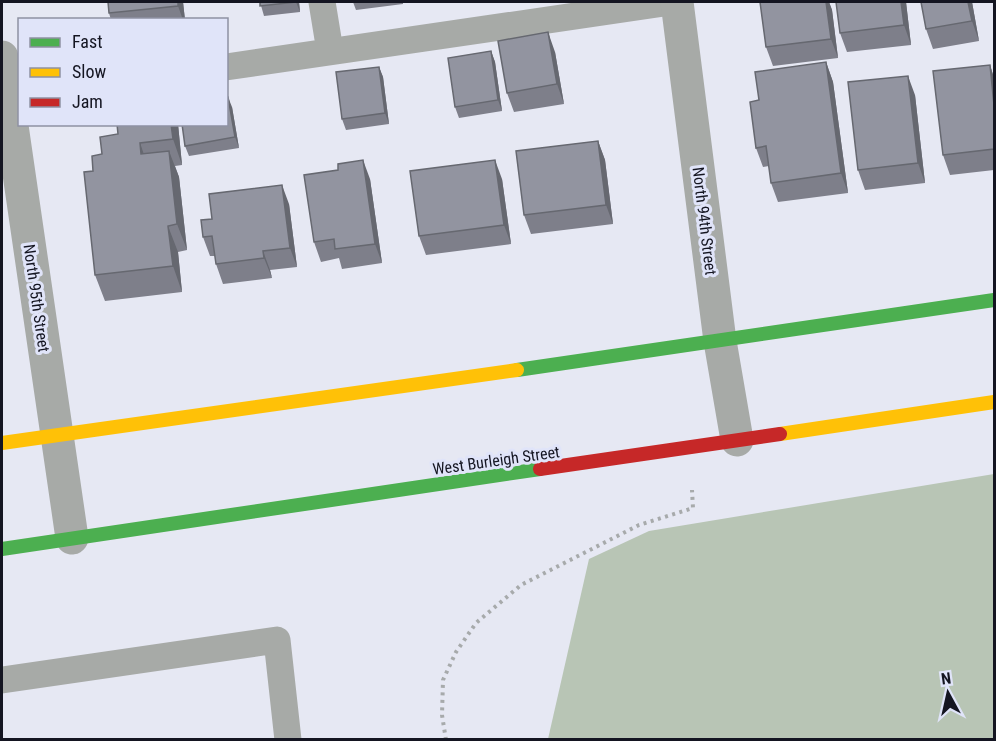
<svg xmlns="http://www.w3.org/2000/svg" width="996" height="741" font-family="'Roboto Condensed',sans-serif">
  <style>
    .forest { fill: #b8c5b5 }
    .lines { fill: none; stroke-linecap: round; stroke-linejoin: round }
    .path { stroke: #a7aaab; stroke-width: 4; stroke-dasharray: 3 4.5; stroke-linecap: butt }
    .lane { stroke: #a7aaa7; stroke-width: 27 }
    .street { stroke: #a7aaa7; stroke-width: 33 }
    .fast { stroke: #4caf50; stroke-width: 14 }
    .slow { stroke: #ffc107; stroke-width: 14 }
    .jam { stroke: #c62828; stroke-width: 14 }
    .wall { fill: #7e7f8a }
    .shaded-wall { fill: #666870 }
    .building { fill: #9294a0; stroke: #666870; stroke-width: 1.5 }
    .labels { text-anchor: middle; stroke-width: 6; stroke-linejoin: round; paint-order: stroke }
    .street-label { font-size: 16px; fill: #141521; stroke: #e0e4f9 }
  </style>
  <rect width="100%" height="100%" fill="#e6e8f3"/>
  <!-- forest -->
  <path class="forest" d="M994,474V739H548L589,559L649,531Z"/>
  <g class="lines">
    <!-- path -->
    <path class="path" d="M446,740L442,715L443,680L456,652L476,623L521,585L639,525L693,508L692,490"/>
    <!-- lane -->
    <path class="lane" d="M322,2L330,51
      M226,67L671,2
      M2,680L277,640L288,740"/>
    <!-- street -->
    <path class="street" d="M677,2L720,341L737,440
      M2,57L72,538"/>
    <!-- fast -->
    <path class="fast" d="M517,370L994,300
      M2,549L540,469"/>
    <!-- slow -->
    <path class="slow" d="M780,434L994,402
      M2,443L517,370"/>
    <!-- jam -->
    <path class="jam" d="M540,469L780,434"/>
  </g>
  <!-- wall -->
  <path class="wall" d="M108,2H183L185,20H111L109,13Z
    M260,2H299L300,12L264,16Z
    M353,2H403V4L356,10Z
    M760,2H829L832,10L838,58L773,66L766,47Z
    M906,2L911,45L847,52L840,33Z
    M972,2L979,41L933,49L926,29Z
    M491,51L495,62L502,111L459,118L455,107Z
    M555,52L564,104L514,112L507,93Z
    M826,62L833,82L848,193L778,202L771,183L769,166L763,167L756,148L759,100Z
    M990,65L994,78V170L950,175L943,155Z
    M379,67L383,77L389,124L346,130L342,119Z
    M915,95L925,183L865,190L858,170Z
    M232,107L239,148L189,156L185,146Z
    M117,124H178L182,165L175,166L179,177L187,250L178,252L182,292L105,301L95,275L93,171L102,154L118,134Z
    M598,141L605,160L613,224L531,234L524,215Z
    M370,179L382,263L342,269L339,258L321,262L314,242Z
    M502,179L511,244L426,255L419,236Z
    M289,204L297,267L270,270L272,278L223,284L216,264L215,256H210L203,237Z"/>
  <!-- shaded-wall -->
  <path class="shaded-wall" d="M178,2H183L185,20H183L178,6Z
    M296,2H299L300,12Z
    M826,2H829L832,10L838,58L831,39Z
    M901,2H906L911,45L904,25Z
    M968,2H972L979,41L972,21Z
    M548,32L555,52L564,104L557,84Z
    M491,51L495,62L502,111L498,100Z
    M826,62L833,82L848,193L841,173Z
    M990,65L994,78V105Z
    M379,67L383,77L389,124L385,113Z
    M908,76L915,95L925,183L918,163Z
    M228,97L232,107L239,148L235,137Z
    M171,124H178L182,165L173,139Z
    M598,141L605,160L613,224L606,205Z
    M140,143L149,169L141,154Z
    M169,151L179,177L187,250L177,224Z
    M363,160L370,179L382,263L375,244Z
    M495,160L502,179L511,244L504,225Z
    M282,185L289,204L297,267L290,248Z
    M168,226L178,252L182,292L173,266Z
    M263,251L270,270L272,278L264,258Z"/>
  <!-- building -->
  <path class="building" d="M108,2H178V6L109,13Z
    M260,2H296L260,6Z
    M760,2H826L831,39L766,47Z
    M836,2H901L904,25L840,33Z
    M921,2H968L972,21L926,29Z
    M548,32L557,84L507,93L498,41Z
    M491,51L498,100L455,107L448,58Z
    M826,62L841,173L771,183L766,146L756,148L750,102L759,100L755,72Z
    M990,65L994,105V149L943,155L933,71Z
    M379,67L385,113L342,119L336,72Z
    M908,76L918,163L858,170L848,82Z
    M226,97H228L235,137L185,146L182,124H226Z
    M117,124H171L173,139L140,143L141,154L169,151L177,224L168,226L173,266L95,275L84,172L93,171L92,156L102,154L100,137L118,134Z
    M598,141L606,205L524,215L516,151Z
    M363,160L375,244L335,249L334,239L314,242L304,175L338,170V164Z
    M495,160L504,225L419,236L410,171Z
    M282,185L290,248L263,251L264,258L216,264L212,236L203,237L201,220L212,219L209,194Z"/>
  <g class="labels">
    <!-- street labels -->
    <g class="street-label">
      <text transform="translate(705 221) rotate(83)" y="6">North 94th Street</text>
      <text transform="translate(37 298) rotate(82)" y="6">North 95th Street</text>
      <text transform="translate(496 460) rotate(-8)" y="6">West Burleigh Street</text>
    </g>
  </g>
  <!-- border -->
  <rect width="996" height="741" fill="none" stroke="#141521" stroke-width="6"/>
  <!-- legend -->
  <rect x="18" y="18" width="210" height="108" fill="#e0e4f9" stroke="#8e91a3" stroke-width="1.5"/>
  <rect x="30" y="38" width="30" height="9" fill="#4caf50" stroke="#8e91a3" stroke-width="1.5"/>
  <text x="72" y="48" font-size="18" fill="#141521">Fast</text>
  <rect x="30" y="68" width="30" height="9" fill="#ffc107" stroke="#8e91a3" stroke-width="1.5"/>
  <text x="72" y="78" font-size="18" fill="#141521">Slow</text>
  <rect x="30" y="98" width="30" height="9" fill="#c62828" stroke="#8e91a3" stroke-width="1.5"/>
  <text x="72" y="108" font-size="18" fill="#141521">Jam</text>
  <!-- north arrow -->
  <g transform="translate(948 693) rotate(352)" stroke="#e0e4f9" stroke-width="4.5" paint-order="stroke">
  <path d="M0-4.5L10 22L0 15L-10 22Z" fill="#141521"/>
  <text y="-9" font-size="16" font-weight="bold" text-anchor="middle" fill="#141521">N</text>
  </g>
</svg>
